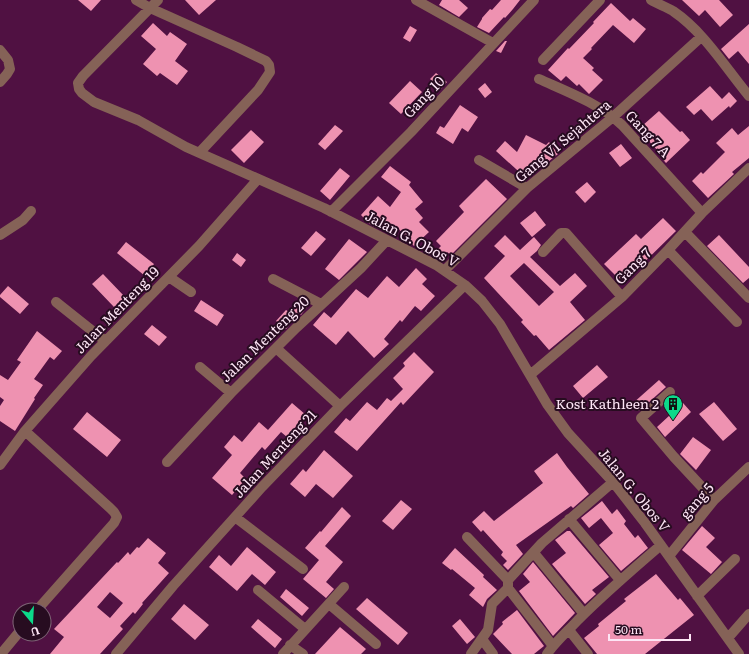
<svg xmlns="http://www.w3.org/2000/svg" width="749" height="654" font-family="Literata,serif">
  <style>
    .building { fill: #ee92b1; fill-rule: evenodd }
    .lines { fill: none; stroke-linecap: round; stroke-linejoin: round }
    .minor { stroke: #856257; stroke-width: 10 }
    .labels { text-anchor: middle; stroke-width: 4; stroke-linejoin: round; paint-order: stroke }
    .street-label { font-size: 14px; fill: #fde5f5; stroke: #270c20 }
    .poi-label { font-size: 14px; fill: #fde5f5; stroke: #270c20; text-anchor: end }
  </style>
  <rect width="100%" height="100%" fill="#501142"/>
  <!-- building -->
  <path class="building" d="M78,0H101L91,11Z
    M185,0H216L199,15Z
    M442,0H459L468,8L459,17L439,5Z
    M501,0H520L513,9L505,18L504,17L489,33L477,27L482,19V18L490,9L492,10Z
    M682,0H719L733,15L720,27L705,10L699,16Z
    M611,3L630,21L633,18L646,29L634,43L613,25L591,48L592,49L583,58L594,68L592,70L603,80L589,94L579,84L577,86L566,76L561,81L548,70L568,48L569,49L594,23L593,22Z
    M153,23L167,36L170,32L187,44L175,61L188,71L177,85L160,73L157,76L143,64L156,49L141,36Z
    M749,24V64L738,51L729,59L721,49Z
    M410,26L417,30L410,42L403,38Z
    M505,41H507L501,53L496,51Z
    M436,73L447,82L441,89L430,79Z
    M410,81L422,92L401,114L389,103Z
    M485,83L492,92L485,98L478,89Z
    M710,86L722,99L729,92L737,101L730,108L729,106L712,121L701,109L694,115L686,107Z
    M460,105L478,117L468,132L462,128L453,144L436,133L440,126L444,128Z
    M659,111L680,132L682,131L690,140L666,163L657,153L659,152L648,140L652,136L642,126Z
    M335,125L343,131L325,150L318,144Z
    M749,126V158L732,172L734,174L708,198L692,181L701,172L703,174L725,152L716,143L732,128L738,135Z
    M251,130L264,142L244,163L231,150Z
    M526,135L546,145L549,142L558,154L549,161L547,159L527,179L496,151L505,141L517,152Z
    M621,144L632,158L620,167L609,153Z
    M390,166L411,182L409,185L423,202L415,209L423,218L419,222L429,232L414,246L396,226L390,234L371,225L361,215L378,196L390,207L401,192L381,177Z
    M340,168L350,176L330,200L320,191Z
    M486,179L507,199L451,255L447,252L442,257L436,251L441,246L436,241L464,212L459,206Z
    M587,182L596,192L585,203L575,192Z
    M535,211L546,225L532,237L520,223Z
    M663,218L676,231L623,283L604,264L636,234L641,239Z
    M316,231L326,239L311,256L301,248Z
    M505,235L520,250L534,237L541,245L537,251L530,257L560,286L575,273L587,286L570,302L585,320L549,350L536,335L534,336L521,322L523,320L484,278L505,256L494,246ZM524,263L554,292L539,306L510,276Z
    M719,235L749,267V278L743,283L707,246Z
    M349,239L367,252L339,280L325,269Z
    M126,242L154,264L145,276L117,253Z
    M237,253L246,260L241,267L232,260Z
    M416,268L427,279L422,284L435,296L421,311L415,306L402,322L400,320L384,339L389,344L374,358L348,331L336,345L313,325L324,312L331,318L356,289L368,298L387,276L399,287Z
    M103,274L125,297L114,307L92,284Z
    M8,286L29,304L20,314L0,297V295Z
    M201,300L224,315L217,326L194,311Z
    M299,300L307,307L301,315L299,313L286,329L276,321L286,310L289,312Z
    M152,325L167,337L159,346L144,334Z
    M37,331L62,351L54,360L50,357L34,379L43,385L34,398L35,399L15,431L0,421V406L4,400L0,397V375L8,380L21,362L17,360Z
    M414,352L434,372L403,405L401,402L357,451L334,432L346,418L350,421L367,402L377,410L387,398L391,401L403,389L393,378L405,366L403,363Z
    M597,365L608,377L583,398L573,386Z
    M659,380L666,387L639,411L632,404Z
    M714,402L737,429L723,441L699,414Z
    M292,403L306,415L287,437L281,432L265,450L262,447L240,473L246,479L232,495L212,478L232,455L224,447L234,435L242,442L259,422L268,430Z
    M683,403L691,412L665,437L657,427Z
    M87,412L121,440L107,457L73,429Z
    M693,437L711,450L696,470L680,454Z
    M324,450L353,476L333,498L316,484L305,497L290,484L303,469L306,472Z
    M557,453L567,467L589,494L573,508L571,506L516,545L523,554L508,570L503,565L507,561L501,555L503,552L483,530L481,532L472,522L484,511L494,521L543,483L534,471Z
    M401,500L412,509L393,530L382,521Z
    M602,501L612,514L617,509L626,521L624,524L635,538L638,535L648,548L621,571L599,545L613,533L601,518L589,528L581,518Z
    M342,507L351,516L325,546L343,562L326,582L334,589L326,598L303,579L319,560L305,548L320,531L321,532Z
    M702,526L715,538L706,547L722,562L711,574L682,550Z
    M567,531H570L609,577L592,590L596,594L585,604L552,564L566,553L555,540Z
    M148,538L166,553L158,563L169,573L142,603L143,604L135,614L133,612L120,626L123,629L100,654H50L64,637L54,629L117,562L118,563L128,552L130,555L137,547L139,548ZM110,592L123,603L110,618L97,607Z
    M247,547L276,572L265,585L252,574L237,591L209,567L219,555L231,566Z
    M455,548L484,575L483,577L497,590L487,599L483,607L469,595L475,588L452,569L451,570L442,563Z
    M533,562L575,613L553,636L519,591L530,582L523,574Z
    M656,574L678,600L680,598L694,615L645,654H597L584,638L599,626L598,624L626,601L624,599Z
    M286,589L309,608L302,616L280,597Z
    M367,598L408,633L398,645L356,609Z
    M184,604L209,625L195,640L171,619Z
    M517,610L544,646L534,654H512L493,634L503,624L502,622Z
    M258,619L282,639L275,648L251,627Z
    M460,619L475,637L467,644L452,626Z
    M340,627L366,649L361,654H315Z"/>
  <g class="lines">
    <!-- minor -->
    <path class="minor" d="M136,0L150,8L237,47L266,61L269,65L270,72L258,90L200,152
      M158,0L83,76L78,83L79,89L82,93L94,102L138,120L186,147L324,208L436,265L465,285L482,301L500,324L547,404L568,433L613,482L645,523L739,654
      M416,0L493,43
      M651,0C658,4 666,7 673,11C704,32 725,67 749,96
      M0,50L8,60L10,69L7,74L0,82
      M543,60L600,0
      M539,79C568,92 598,103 622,125L702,213
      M479,160L527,188
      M331,212L411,132L534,0
      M685,232L749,298
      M0,235L23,220L31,211
      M668,250L737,322
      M543,252L561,233H566L622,297
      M445,270L527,188L613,117L701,37
      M169,277L191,292
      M273,279L321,304
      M56,302L105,341
      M276,348L340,406
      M200,367L231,393
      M530,375L622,297L668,250L702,213L749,168
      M670,392L641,418L674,457L714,500
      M25,431L110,508L114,512L117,517L114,523L37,610
      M167,462L231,393L296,328L361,268L387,240
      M0,465L25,431L91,356L199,246L258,179
      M235,517L303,569
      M569,519L620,580
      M467,537L508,580L542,543L613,482
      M534,553L584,614
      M669,556L714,500L749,467
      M508,580V588L553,646
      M258,590L305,629
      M697,596L735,559
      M329,604L376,644
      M569,630L588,654
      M728,638L749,614
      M482,639L493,654
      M290,645L303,654
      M1,654L20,631
      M116,654L173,586L262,487L340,406L465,285
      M283,654L344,587
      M471,654L488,630L492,604L508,588
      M547,654C556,641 568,631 578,620C605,593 633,569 661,545"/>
  </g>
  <!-- icons -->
  <defs>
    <symbol id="building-pin" viewBox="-11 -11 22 30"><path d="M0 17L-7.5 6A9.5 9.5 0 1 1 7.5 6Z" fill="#0cd98a" stroke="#270c20"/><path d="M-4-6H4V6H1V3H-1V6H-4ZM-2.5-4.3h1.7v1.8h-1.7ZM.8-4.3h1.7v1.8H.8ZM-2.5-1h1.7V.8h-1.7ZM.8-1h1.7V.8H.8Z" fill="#111"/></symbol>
  </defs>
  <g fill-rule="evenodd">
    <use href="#building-pin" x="662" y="393" width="22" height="30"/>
  </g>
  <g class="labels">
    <!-- street labels -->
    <g class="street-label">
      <text transform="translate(424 97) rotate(-46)" y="5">Gang 10</text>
      <text transform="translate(648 134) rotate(47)" y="5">Gang 7 A</text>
      <text transform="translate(563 141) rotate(-40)" y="5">Gang VI Sejahtera</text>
      <text transform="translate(412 239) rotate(28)" y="5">Jalan G. Obos V</text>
      <text transform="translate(633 266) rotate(-45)" y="5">Gang 7</text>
      <text transform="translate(117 310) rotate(-46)" y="5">Jalan Menteng 19</text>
      <text transform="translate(265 339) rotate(-44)" y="5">Jalan Menteng 20</text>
      <text transform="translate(275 454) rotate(-47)" y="5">Jalan Menteng 21</text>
      <text transform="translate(634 490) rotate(51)" y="5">Jalan G. Obos V</text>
      <text transform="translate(697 501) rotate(-49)" y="5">gang 5</text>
    </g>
    <!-- poi labels -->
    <g class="poi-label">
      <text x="659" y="409">Kost Kathleen 2</text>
    </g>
  </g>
  <!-- north arrow -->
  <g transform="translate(32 622) rotate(162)"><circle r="19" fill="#270c20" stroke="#7d6375"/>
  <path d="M0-3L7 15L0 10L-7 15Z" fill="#0cd98a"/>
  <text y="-6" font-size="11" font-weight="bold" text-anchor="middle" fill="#fde5f5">U</text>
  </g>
  <!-- scale -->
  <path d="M609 634v6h81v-6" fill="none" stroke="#fde5f5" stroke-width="2"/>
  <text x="615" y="634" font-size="12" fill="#fde5f5" stroke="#270c20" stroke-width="3" paint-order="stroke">50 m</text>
</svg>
